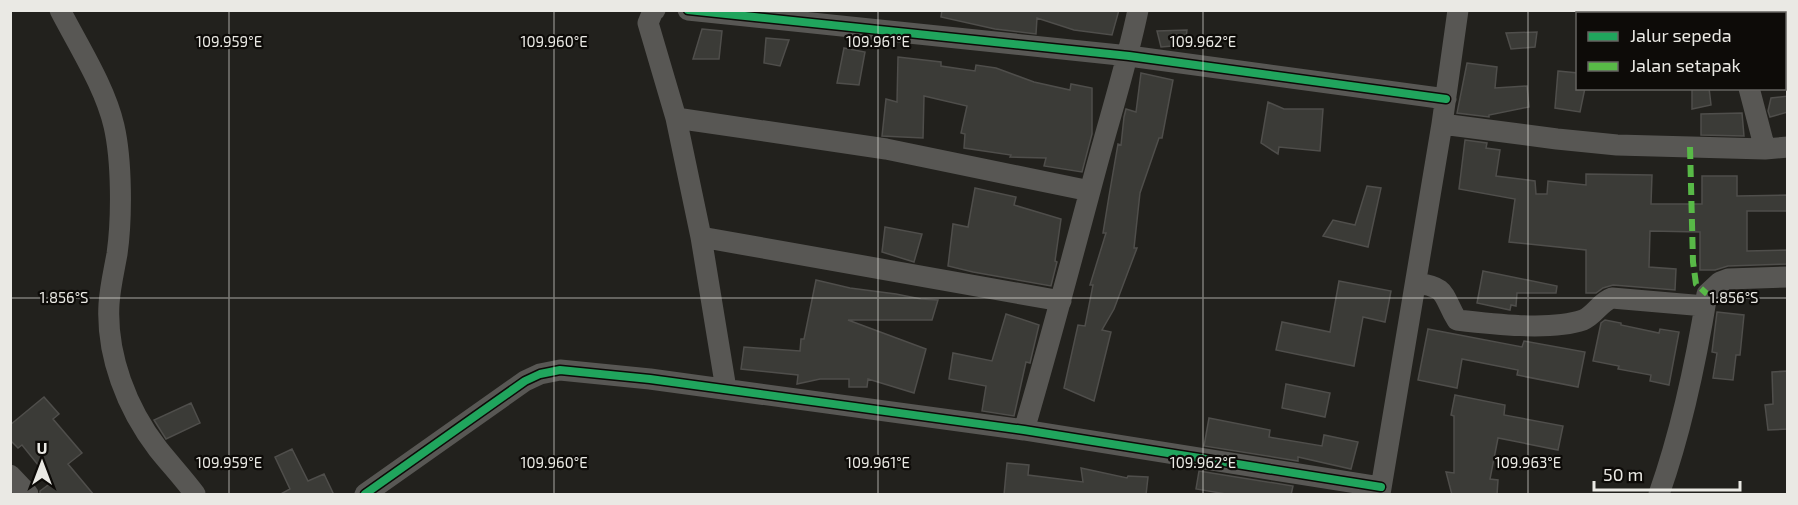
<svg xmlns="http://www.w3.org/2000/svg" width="1798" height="505" font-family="'Exo 2',sans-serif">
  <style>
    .building { fill: #3b3b37; stroke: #4f4e4b; stroke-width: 1.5 }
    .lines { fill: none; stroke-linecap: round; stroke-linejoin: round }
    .minor { stroke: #585754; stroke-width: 21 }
    .quiet { stroke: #58b947; stroke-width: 6; stroke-dasharray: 12 6; stroke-linecap: butt }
    .cycleway-casing { stroke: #0d0b08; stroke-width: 11 }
    .cycleway { stroke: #20a55d; stroke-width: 8 }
    .ticks { fill: none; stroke: #eae9e4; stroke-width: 1.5; stroke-opacity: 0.45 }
    .ticks-label { font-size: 15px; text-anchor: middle; fill: #eae9e4; stroke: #0d0b08; stroke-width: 4.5; stroke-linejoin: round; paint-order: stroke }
  </style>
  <rect width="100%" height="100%" fill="#22211d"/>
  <!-- building -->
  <path class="building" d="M942,10H1119L1112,35L1074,30L1037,18L1036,34L995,29L941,17Z
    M702,29L722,31L719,59H693Z
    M1187,30L1185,45L1161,47L1157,31Z
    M1537,32L1535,47L1511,49L1506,33Z
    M766,38L789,40L780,66L764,63Z
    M844,48L865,52L859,85L837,83Z
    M898,57L941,62V66L975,71L976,65L996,68L1034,82L1070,90L1071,84L1092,88V134L1082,172L1044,166L1046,158L1010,157L1011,155L964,148L965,134L961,133L967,106L924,96L923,138L882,136L886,99L897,102Z
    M1467,63L1497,67L1495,88L1527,86L1529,107L1489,115V117L1457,113Z
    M1558,71L1578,73V88H1585L1580,112L1555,108Z
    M1141,73L1173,80L1162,138H1159L1140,193L1134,248H1137L1114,309L1102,330L1111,332L1094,401L1064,388L1078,325L1085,326L1093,285H1090L1106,233H1103L1109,196L1118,144L1121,145L1124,117L1126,109L1136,112Z
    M1692,88H1709L1711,105L1692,109Z
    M1788,96V112L1770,117L1768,111L1771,98Z
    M1268,102L1284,109H1323L1320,151L1279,147L1278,154L1261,143Z
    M1742,113L1744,136L1701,135V114Z
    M1465,140L1487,143L1486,148L1500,150L1496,176L1535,181L1536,194H1547L1548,181L1586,185V174L1652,175L1651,204H1702V176H1737V196L1788,195V211H1747V251L1788,250V264L1728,266L1715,270H1700V232L1650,231L1649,267L1676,269L1675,290L1613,285L1603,288L1596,293H1586V250L1509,242L1515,199L1459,189Z
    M1367,186L1381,188L1368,247L1323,236L1333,220L1355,225Z
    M975,188L1016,197L1014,205L1061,219L1055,261L1057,262L1051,286L973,272L948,266L953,224L968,227Z
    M885,227L922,234L914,262L882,252Z
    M1483,271L1557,286L1556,293H1517L1516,306L1511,305L1510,310L1477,303Z
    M816,280L850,288L896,294L921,299L938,300L932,320H848L926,349L914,393L868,379L867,387H849V379H820L797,384L798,375L741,369L744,347L800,351L801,339H804Z
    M1339,281L1391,291L1385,322L1363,317L1354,366L1276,350L1282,322L1330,332Z
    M1717,312L1744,315L1740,355H1736L1733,380L1713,378L1717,353L1712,352Z
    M1006,314L1039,325L1030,363L1026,362L1014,416L982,411L986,386L949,379L953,353L992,361Z
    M1605,320L1621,323V325L1659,333L1660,329L1679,332L1669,385L1650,381L1651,375L1618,369L1619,366L1593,361L1601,323Z
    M1428,329L1522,347L1524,341L1585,352L1578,387L1517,375L1518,370L1462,359L1457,388L1418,380Z
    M1788,371V429L1768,430L1765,405L1773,404L1772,372Z
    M1286,384L1330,393L1325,417L1282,408Z
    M1455,395L1505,405L1504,415L1563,426L1558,450L1498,438L1490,479L1498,480L1497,495H1452L1446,472L1454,473V416L1451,415Z
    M44,397L59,414L53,419L82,453L68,464L94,495H40V491L52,482L22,445L18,448L10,440V425Z
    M191,403L200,423L166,439L154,420Z
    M1209,418L1270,430L1269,437L1322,446L1324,435L1358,442L1351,469L1298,457V461L1204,446Z
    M292,449L308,481L324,474L334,495H279L290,489L275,457Z
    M1007,463L1029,465L1028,475L1083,482L1081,468L1127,478L1128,476L1148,477L1146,495H1004Z
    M1199,471L1293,486L1291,495H1232L1196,489Z"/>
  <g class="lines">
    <!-- minor -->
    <path class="minor" d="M60,10C79,47 105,87 114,126C122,161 122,219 117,254C114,271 110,287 109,304C106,355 127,409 158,449C170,464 184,479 195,494
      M655,10L653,11L648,23L676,118L701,237L726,389
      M688,10L1129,56L1446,99
      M1727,10L1729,14
      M1749,88L1765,149
      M676,118L886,149L1090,191
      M1442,124L1557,139L1617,145L1765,149L1788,147
      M701,237L1061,301
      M1416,283C1449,287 1442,296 1457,320C1491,324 1551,331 1583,320C1595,315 1600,302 1612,298L1705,306
      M1024,430C1050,342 1073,254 1097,165C1111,113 1127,63 1138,10
      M10,475L28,494
      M365,494L525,381L540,374L560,370L650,379L1024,430L1381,487
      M1380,494L1442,124L1458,10
      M1659,494C1682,429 1696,362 1707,294L1720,282L1728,279L1788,277"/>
    <!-- quiet -->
    <path class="quiet" d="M1690,147L1693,262L1696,284L1707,294"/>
    <defs>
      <path id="cycleway" d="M688,10L1129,56L1446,99
        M365,494L525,381L540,374L560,370L650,379L1024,430L1381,487"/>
    </defs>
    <!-- cycleway casing -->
    <use href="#cycleway" class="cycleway-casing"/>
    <!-- cycleway -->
    <use href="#cycleway" class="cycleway"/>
  </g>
  <!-- ticks -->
  <path class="ticks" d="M229,10V494M554,10V494M878,10V494M1203,10V494M1528,10V494M10,298H1788"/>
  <g class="ticks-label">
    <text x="229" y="47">109.959°E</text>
    <text x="554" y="47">109.960°E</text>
    <text x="878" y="47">109.961°E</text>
    <text x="1203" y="47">109.962°E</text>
    <text x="64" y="303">1.856°S</text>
    <text x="1734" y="303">1.856°S</text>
    <text x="229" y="468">109.959°E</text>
    <text x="554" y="468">109.960°E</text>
    <text x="878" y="468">109.961°E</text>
    <text x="1203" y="468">109.962°E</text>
    <text x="1528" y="468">109.963°E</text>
  </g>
  <!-- border -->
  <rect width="1798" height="505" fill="none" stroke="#eae9e4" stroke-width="24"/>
  <!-- legend -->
  <rect x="1576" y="12" width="210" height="78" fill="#0d0b08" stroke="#656460" stroke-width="1.5"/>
  <rect x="1588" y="32" width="30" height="9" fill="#20a55d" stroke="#656460" stroke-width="1.5"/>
  <text x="1630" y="42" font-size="18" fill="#eae9e4">Jalur sepeda</text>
  <rect x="1588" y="62" width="30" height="9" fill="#58b947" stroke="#656460" stroke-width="1.5"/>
  <text x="1630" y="72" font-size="18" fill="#eae9e4">Jalan setapak</text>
  <!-- north arrow -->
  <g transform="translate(42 463)" stroke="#0d0b08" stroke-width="4.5" paint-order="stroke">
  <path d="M0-4.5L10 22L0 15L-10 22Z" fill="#eae9e4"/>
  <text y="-9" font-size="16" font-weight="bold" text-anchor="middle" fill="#eae9e4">U</text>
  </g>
  <!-- scale -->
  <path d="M1594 481v9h146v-9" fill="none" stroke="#eae9e4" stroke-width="3"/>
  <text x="1603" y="481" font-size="18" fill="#eae9e4" stroke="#0d0b08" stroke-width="4.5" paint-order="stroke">50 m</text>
</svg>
